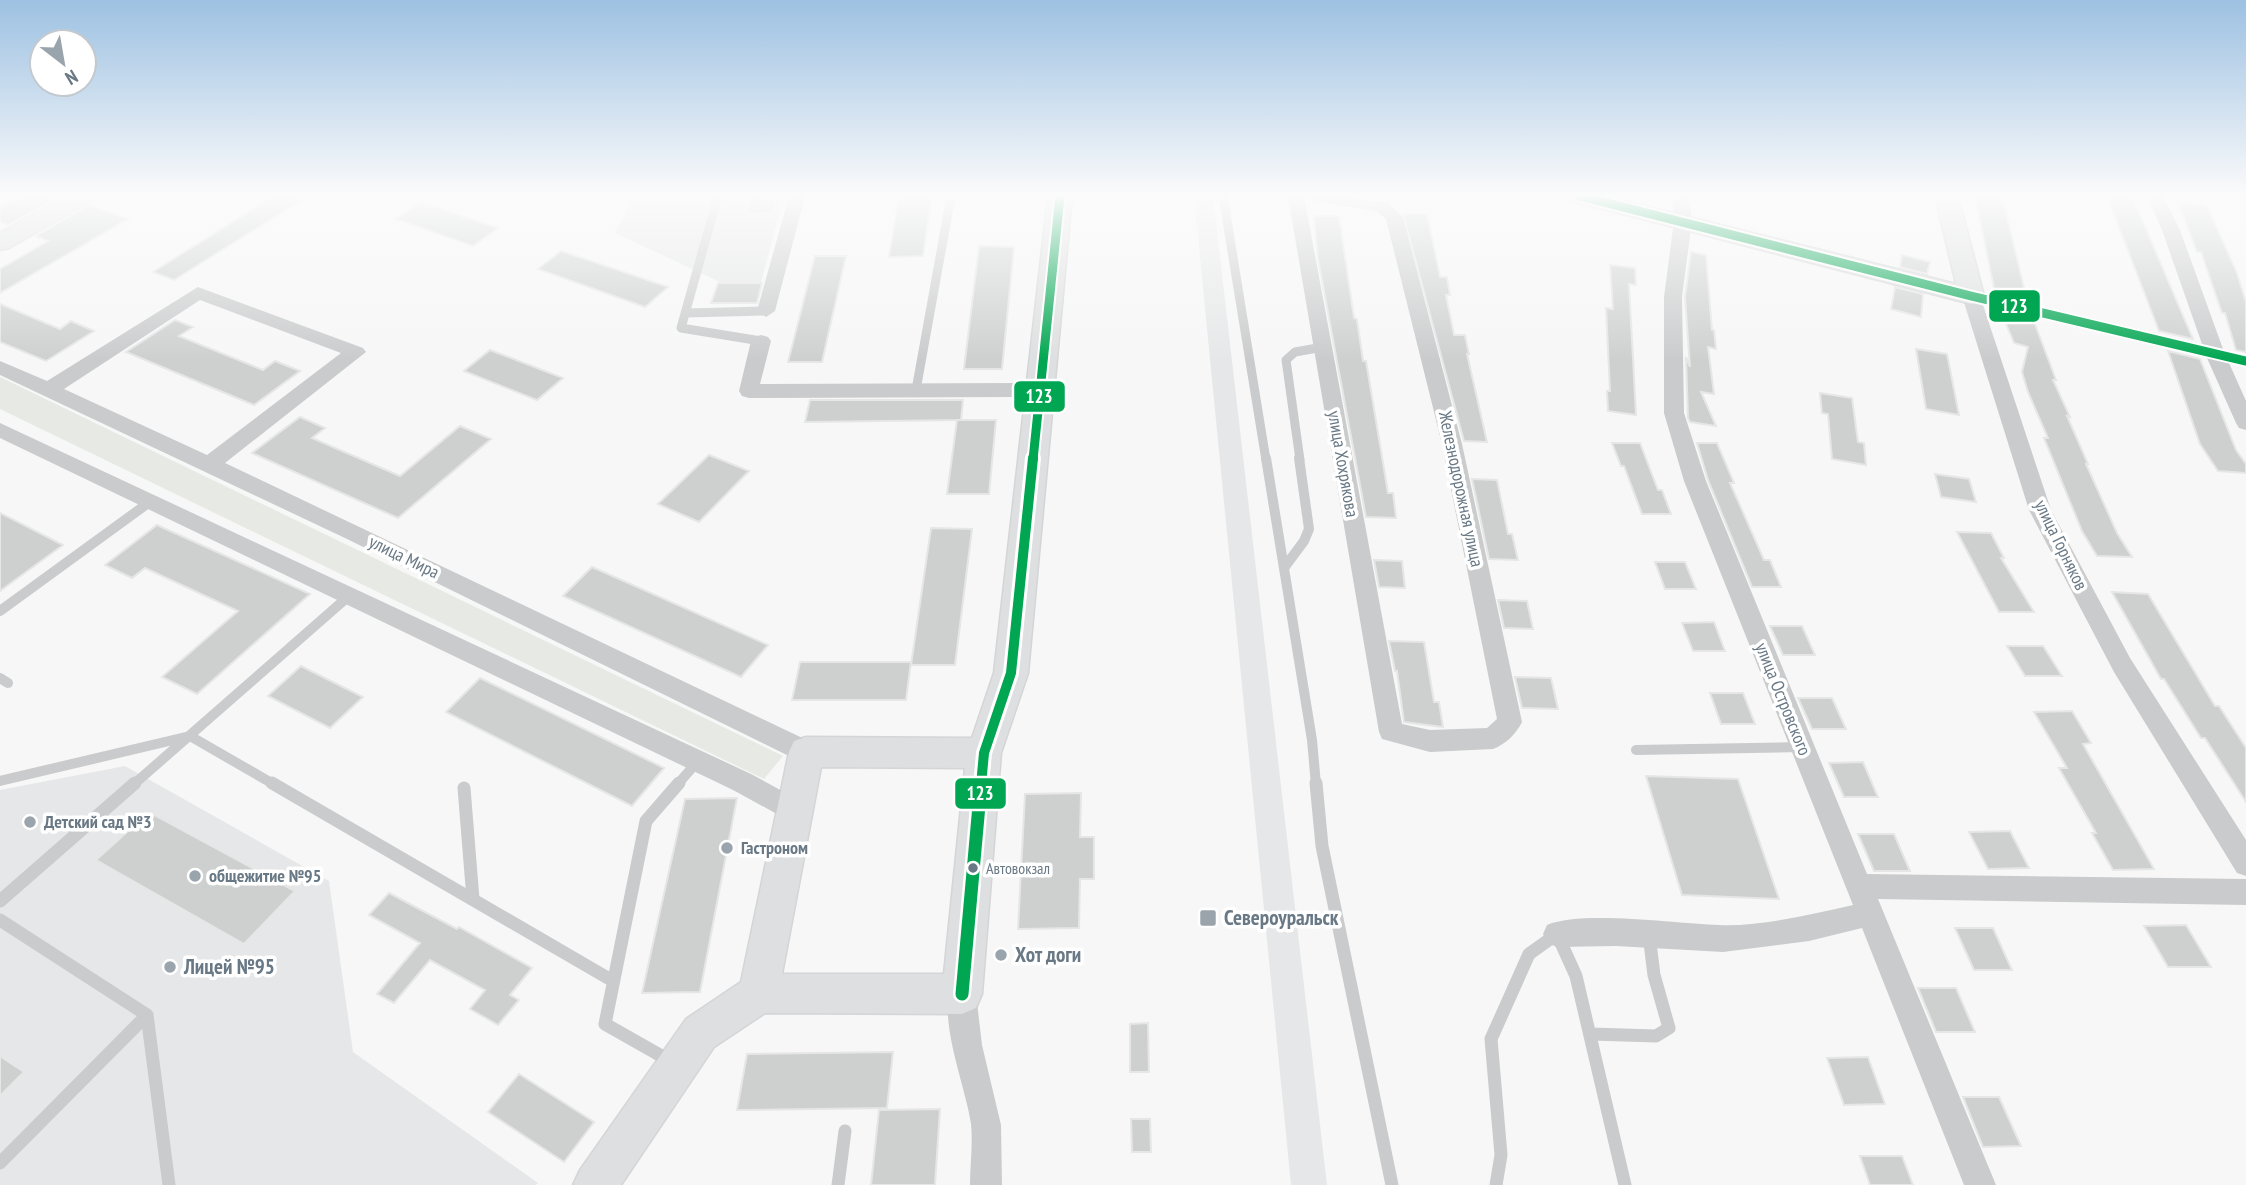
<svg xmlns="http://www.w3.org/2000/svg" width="2246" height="1185" font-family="'PT Sans Narrow',sans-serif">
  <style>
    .built { fill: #e6e7e8 }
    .green { fill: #e6e9e4 }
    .building { fill: #ced0d0; stroke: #e6e6e6; stroke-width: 2 }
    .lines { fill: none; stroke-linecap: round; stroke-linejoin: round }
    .secondary-casing { stroke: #d4d5d6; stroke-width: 3 }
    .lane-far2 { stroke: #cacbcc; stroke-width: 9 }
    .lane-far1 { stroke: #cacbcc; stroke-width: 10 }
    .lane { stroke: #cacbcc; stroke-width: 13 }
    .street { fill: #cacbcc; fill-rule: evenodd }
    .secondary { fill: #dedfe0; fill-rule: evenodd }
    .bus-1-far2-casing { stroke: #fff; stroke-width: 13 }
    .bus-1-far1-casing { stroke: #fff; stroke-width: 16 }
    .bus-1-casing { stroke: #fff; stroke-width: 18 }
    .bus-1-far2 { stroke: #00a651; stroke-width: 9 }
    .bus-1-far1 { stroke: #00a651; stroke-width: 10 }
    .bus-1 { stroke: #00a651; stroke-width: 13 }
    .poi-dot { fill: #9aa4ad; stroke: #fff; stroke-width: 2.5 }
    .bus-dot { fill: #687885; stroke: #fff; stroke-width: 2.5 }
    .labels { text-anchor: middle; stroke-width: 7; stroke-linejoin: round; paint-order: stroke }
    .bus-label { font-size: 16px; fill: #687885; stroke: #fff; text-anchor: start }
    .street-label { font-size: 18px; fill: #687885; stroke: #fff }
    .poi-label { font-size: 18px; font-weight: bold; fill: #687885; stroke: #fff; text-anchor: start }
    .near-poi-label { font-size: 21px; font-weight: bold; fill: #687885; stroke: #fff; text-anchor: start }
    .line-badge { stroke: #fff; stroke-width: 2.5 }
    .badge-label { font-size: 19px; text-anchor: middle; font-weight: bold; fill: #fff }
  </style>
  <rect width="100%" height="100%" fill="#f7f7f7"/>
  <!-- built -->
  <path class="built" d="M634,196H784L761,282H720L615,233Z
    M1194,196H1213L1327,1185H1291Z
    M125,766L329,881L353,1052L538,1183L536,1185H0V790Z"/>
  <!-- green -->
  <path class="green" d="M0,377L783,756L764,779L0,409Z"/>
  <!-- building -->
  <path class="building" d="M20,196H62L8,225L0,222V206Z
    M274,196H308L174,280L153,272Z
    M751,196H776L773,213L747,214Z
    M899,196H932L923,256L889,257Z
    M1975,196H2002L2027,300L1995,293Z
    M2107,196H2132L2193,339L2159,331Z
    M421,202L498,228L473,246L396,219Z
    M2178,202L2207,206L2237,273L2246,302V352L2236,350L2225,313H2222L2201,252H2197Z
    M89,205L128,219L0,293V269L48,241L36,236Z
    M1403,214H1427L1440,277H1447L1450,295H1446L1454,335H1465L1469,354H1467L1487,442L1464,441Z
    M1314,216H1339L1354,318L1357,319L1363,361H1366L1388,493H1393L1396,518L1366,517L1318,259Z
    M979,246L1014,247L1002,369H964Z
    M561,251L668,287L645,307L538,269Z
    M1691,252L1706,255L1712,330H1714L1716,349L1708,347L1714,394L1701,392L1716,426L1690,422L1688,418L1686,357L1690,367L1685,297Z
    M1902,255L1930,262L1927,274L1900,267Z
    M815,256H846L822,362H788Z
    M1610,265L1635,268L1636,285L1629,284L1636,415L1608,411L1607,391H1610L1606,308L1613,309Z
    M718,283H762L757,303H711Z
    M1895,287L1923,294L1921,317L1891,309Z
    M0,304L60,329L71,321L94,331L46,361L0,342Z
    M2001,312L2032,319L2035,324L2056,380H2053L2070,417L2067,416L2088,464H2086L2117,533L2132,557L2097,556L2082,531L2044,438H2048L2028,392L2022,372L2028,347L2014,343Z
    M175,320L193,327L179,336L263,370L275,361L300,371L254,405L126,352Z
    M1916,349L1947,354L1959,415L1926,409Z
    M490,350L563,378L537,400L464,371Z
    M2168,351L2200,359L2236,450L2246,464V473L2218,471L2200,444Z
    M1820,393L1852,398L1858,442L1864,443L1866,465L1832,459L1828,414L1822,413Z
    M810,400H963L961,420L805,422Z
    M300,417L325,428L312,438L400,476L460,426L491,439L398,518L252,453Z
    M957,420H996L989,494H947Z
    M1612,443H1640L1658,490H1662L1671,514H1642L1624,466H1621Z
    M1697,443H1717L1734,483H1730L1764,560H1770L1781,587H1752L1708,480Z
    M709,455L749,471L699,522L658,504Z
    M1935,474L1969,479L1976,502L1941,497Z
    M1472,479L1497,480L1508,534H1512L1518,560L1489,559Z
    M0,513L63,545L0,591Z
    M157,525L310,594L197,694L162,677L238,611L145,568L132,578L105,565Z
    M931,528L972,529L955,665H911Z
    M1957,532L1991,533L2004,558H2001L2034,612H1999Z
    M1374,560L1402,561L1405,588L1379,587Z
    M1655,562H1685L1696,589H1665Z
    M592,567L768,645L741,677L563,596Z
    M2112,592L2148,594L2215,706H2219L2246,748V802L2205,738H2201L2164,679H2161Z
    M1498,600L1527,601L1533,629L1504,628Z
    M1714,622L1725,651H1693L1682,623Z
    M1770,626H1802L1815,655H1783Z
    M1389,641L1424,642L1434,702H1439L1443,727L1404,722L1397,671H1395Z
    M2007,646H2043L2062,676H2025Z
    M800,662H911L906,700H792Z
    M301,666L363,697L330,728L268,696Z
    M1515,677L1551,678L1558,709L1522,708Z
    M480,678L664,768L632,806L446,712Z
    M1710,693H1743L1755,724H1721Z
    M1798,698H1832L1846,729H1812Z
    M2072,711L2091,743L2083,744L2154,869L2113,870L2092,833H2096L2059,768H2067L2034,712Z
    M1863,762L1878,797H1844L1829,763Z
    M1646,776L1738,779L1779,899L1682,895Z
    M1081,793L1080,837H1094V879H1080L1079,928L1018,929L1025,794Z
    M737,798L700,992L642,993L685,799Z
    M149,812L295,891L244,944L96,860Z
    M2010,831L2029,868L1988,869L1969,832Z
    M1858,834H1894L1910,871H1874Z
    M389,893L457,929L459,927L532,968L510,995L519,1000L498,1025L470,1009L485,990L430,960L394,1003L377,994L420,943L369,915Z
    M2186,925L2211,967H2168L2144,926Z
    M1955,928H1993L2012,970H1974Z
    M1918,988H1956L1975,1032H1936Z
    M1148,1023L1149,1072H1130V1024Z
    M893,1052L887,1108L737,1110L747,1054Z
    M0,1056L24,1072L0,1096Z
    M1868,1057L1885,1104L1844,1105L1827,1058Z
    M519,1074L594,1122L564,1162L488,1112Z
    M1963,1097H1999L2021,1146L1983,1147Z
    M940,1109L935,1185H871L879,1110Z
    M1131,1119H1150L1151,1152H1132Z
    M1860,1156H1902L1913,1185H1870Z"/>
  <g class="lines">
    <defs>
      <path id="secondary" d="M67,196H95L91,201L9,248L0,250V233Z
        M1048,196H1072L1028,673L1001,753L982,994L976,1008L962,1014L765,1013L714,1047L621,1185H573L580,1170L686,1019L741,982L789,752L794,741L806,737L972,738L994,673ZM821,767L965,768L944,974H782Z
        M1568,196H1606L1956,284L1935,196H1958L1984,296L1980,302L1971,304L1572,201Z"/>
    </defs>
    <!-- secondary casing -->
    <use href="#secondary" class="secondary-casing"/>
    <!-- lane-far2 -->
    <path class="lane-far2" d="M718,196L681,328L761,341
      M1223,196L1266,460
      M686,313L766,311
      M916,390L951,196
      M1300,460L1286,360L1295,352L1323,347"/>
    <!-- lane-far1 -->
    <path class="lane-far1" d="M1266,458L1312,740L1316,785
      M1284,568L1304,541L1309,529L1299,458
      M0,611L151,501
      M0,678L8,683
      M1636,750L1802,747
      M0,781L190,736L275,785
      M133,785L350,595
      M677,785L698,761"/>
    <!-- lane -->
    <path class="lane" d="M272,783L613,981
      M1316,783L1322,846L1392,1185
      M464,788L473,899
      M0,901L135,783
      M0,920L147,1015L169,1185
      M1591,1034L1656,1036L1669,1028L1654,975L1649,935
      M672,1062L605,1024L646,821L679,783
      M0,1163L147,1015
      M838,1185L845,1131
      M1496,1185L1501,1155L1491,1039L1529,954L1557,934L1576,976L1625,1185"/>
    <!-- street -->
    <path class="street" d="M789,196H805L775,311L766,317L757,311Z
      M1288,196H1304L1402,724L1430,730L1487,728L1497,719L1442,444L1386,219L1376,211L1315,201L1307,196H1343L1381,202L1387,203L1403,217L1462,444L1522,722C1516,734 1506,744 1493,749L1430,752L1382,739L1379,732Z
      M1673,196H1689L1692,221L1682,297L1684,413L1706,481L1867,874L2246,879V905L1878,899L1996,1185H1964L1862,928L1809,941L1723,952L1616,946L1557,947L1547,943L1543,934L1547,925C1583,910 1677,924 1719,925C1760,927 1813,914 1853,905L1684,481L1664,413V297L1674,221Z
      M2147,196H2163L2180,230L2223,349L2246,355V367L2229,363L2246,401V430L2239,428L2236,423L2207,358L1983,305L2051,510L2130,658L2246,840V876L2237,873L2114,672L2029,510L1962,296L1971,290L2202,344L2162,230Z
      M198,287L363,348L366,352L225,463L815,744L819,752L815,760L806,763L797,760L345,538L0,375V361L47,381ZM200,300L341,353L207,455L64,389Z
      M761,335L768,337L771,341L760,384L1040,383L1047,385L1050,390L1047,395L1040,397L749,398L742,396L739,391L751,341L754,337Z
      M0,423L751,774L804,803L808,811L804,819L795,823L786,819L733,790L0,438Z
      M962,980L972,984L976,994L982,1045L1001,1125L1002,1185H970C970,1165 973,1144 971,1124C966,1087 937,1019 952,984Z"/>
    <!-- secondary -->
    <use href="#secondary" class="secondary"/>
    <defs>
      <path id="bus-1-far2" d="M1580,196L1971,296L2246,361
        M1033,460L1060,196"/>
      <path id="bus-1-far1" d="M981,785L984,753L1011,673L1033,458"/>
      <path id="bus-1" d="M962,994L981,783"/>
    </defs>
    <!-- bus-1-far2 casing -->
    <use href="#bus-1-far2" class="bus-1-far2-casing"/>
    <!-- bus-1-far1 casing -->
    <use href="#bus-1-far1" class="bus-1-far1-casing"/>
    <!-- bus-1 casing -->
    <use href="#bus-1" class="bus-1-casing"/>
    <!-- bus-1-far2 -->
    <use href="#bus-1-far2" class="bus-1-far2"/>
    <!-- bus-1-far1 -->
    <use href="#bus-1-far1" class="bus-1-far1"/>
    <!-- bus-1 -->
    <use href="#bus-1" class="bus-1"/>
  </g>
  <!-- sky -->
  <linearGradient id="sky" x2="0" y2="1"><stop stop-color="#9dc1e2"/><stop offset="0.54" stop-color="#fbfbfb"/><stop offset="1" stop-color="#fbfbfb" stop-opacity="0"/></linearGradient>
  <rect width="2246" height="361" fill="url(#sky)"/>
  <!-- markers -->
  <g class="poi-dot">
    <circle cx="30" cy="822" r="7"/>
    <circle cx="727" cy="848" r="7"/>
    <circle cx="195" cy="876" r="7"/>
    <rect x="1199" y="909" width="18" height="18" rx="3.5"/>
    <circle cx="1001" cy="955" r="7"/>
    <circle cx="170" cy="967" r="7"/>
  </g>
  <circle class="bus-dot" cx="973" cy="868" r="6"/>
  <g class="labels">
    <!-- bus labels -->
    <g class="bus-label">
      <text x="986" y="874">Автовокзал</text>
    </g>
    <!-- street labels -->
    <g class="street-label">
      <text transform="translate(1343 464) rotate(80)" y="6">улица Хохрякова</text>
      <text transform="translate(1461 489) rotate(78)" y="6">Железнодорожная улица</text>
      <text transform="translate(2061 545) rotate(64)" y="6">улица Горняков</text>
      <text transform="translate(404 557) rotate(26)" y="6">улица Мира</text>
      <text transform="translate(1783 699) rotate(68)" y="6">улица Островского</text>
    </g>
    <!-- poi labels -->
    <g class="poi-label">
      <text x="44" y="828">Детский сад №3</text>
      <text x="741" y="854">Гастроном</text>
      <text x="209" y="882">общежитие №95</text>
    </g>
    <!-- near-poi labels -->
    <g class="near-poi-label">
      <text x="1224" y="925">Североуральск</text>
      <text x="1015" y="962">Хот доги</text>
      <text x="184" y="974">Лицей №95</text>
    </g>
  </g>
  <g class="line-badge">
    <rect x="1988" y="289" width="53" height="34" rx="7" fill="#00a651"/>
    <rect x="1013" y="380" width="53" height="33" rx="7" fill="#00a651"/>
    <rect x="954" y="777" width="53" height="33" rx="7" fill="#00a651"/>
  </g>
  <g class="badge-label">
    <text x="2014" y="313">123</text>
    <text x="1039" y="403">123</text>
    <text x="980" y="800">123</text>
  </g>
  <!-- north arrow -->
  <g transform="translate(63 63) rotate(149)"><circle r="33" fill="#ffffff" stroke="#c3c9ce" stroke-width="2"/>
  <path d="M0-5L12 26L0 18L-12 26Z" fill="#9aa4ad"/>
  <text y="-10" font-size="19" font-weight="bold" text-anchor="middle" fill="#687885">N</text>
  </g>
</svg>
